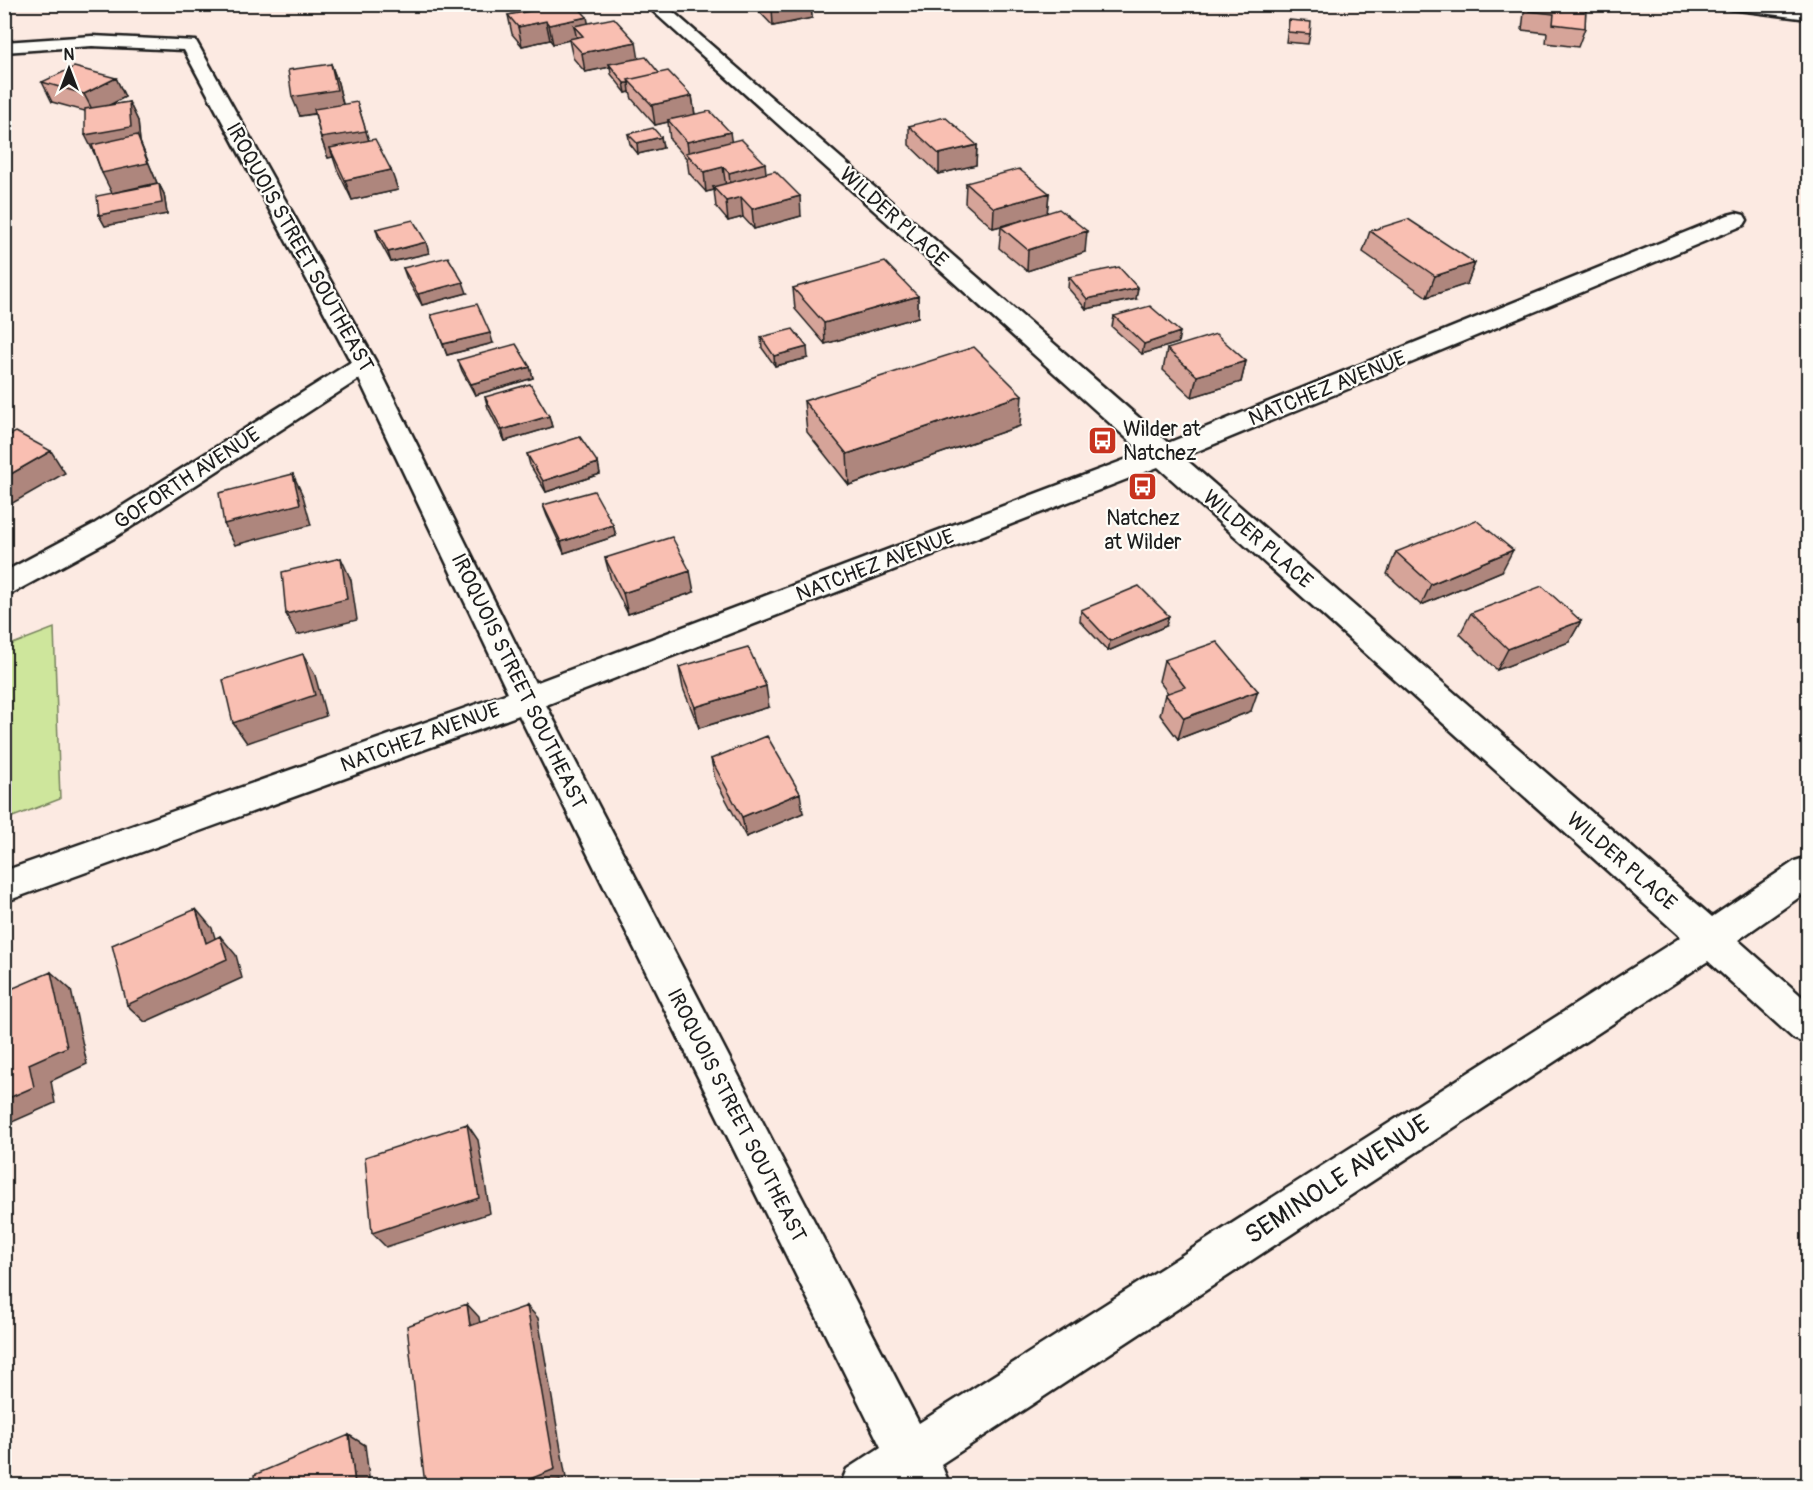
<svg xmlns="http://www.w3.org/2000/svg" width="1813" height="1490" font-family="Pangolin,sans-serif">
  <style>
    .green { fill: #cee69c; stroke: #75815c; stroke-width: 1.5 }
    .lines { fill: none; stroke-linecap: round; stroke-linejoin: round }
    .minor-casing { stroke: #1c1c1c; stroke-width: 5 }
    .tertiary-casing { stroke: #1c1c1c; stroke-width: 5 }
    .minor { fill: #fdfcf7; fill-rule: evenodd }
    .tertiary { fill: #fdfcf7; fill-rule: evenodd }
    .wall { fill: #d6a499; stroke: #1c1c1c; stroke-width: 1.5 }
    .shaded-wall { fill: #ae867d; stroke: #1c1c1c; stroke-width: 1.5 }
    .building { fill: #f9bfb2; stroke: #1c1c1c; stroke-width: 1.5 }
    .labels { text-anchor: middle; stroke-width: 4.5; stroke-linejoin: round; paint-order: stroke }
    .street-label { font-size: 21px; fill: #1c1c1c; stroke: #fdfcf7 }
    .poi-label { font-size: 21px; fill: #1c1c1c; stroke: #fdfcf7; text-anchor: start }
    .near-street-label { font-size: 26px; fill: #1c1c1c; stroke: #fdfcf7 }
  </style>
  <rect width="100%" height="100%" fill="#fceae2"/>
  <filter id="ink" filterUnits="userSpaceOnUse"><feTurbulence type="fractalNoise" baseFrequency=".0167" numOctaves="2"/><feDisplacementMap in="SourceGraphic" scale="12" xChannelSelector="R" yChannelSelector="G"/><feConvolveMatrix kernelMatrix="1 2 1 2 8 2 1 2 1" color-interpolation-filters="sRGB"/></filter>
  <g filter="url(#ink)">
    <!-- green -->
    <path class="green" d="M54,628L60,799L5,820V647Z"/>
    <g class="lines">
      <defs>
        <path id="minor" d="M645,4H664L1168,443L1728,215L1736,213L1744,215L1747,220L1744,225L1183,457L1712,917L1795,861L1808,857V891L1738,940L1808,1002V1044L1794,1039L1708,961L941,1464L950,1486H840L847,1469L881,1447L519,715L4,902V871L508,693L359,379L114,538L14,592L4,595V572L94,524L351,362L184,50L92,46L4,52V42L92,36L196,41L377,364L535,683L1143,453ZM1158,467L1681,937L919,1423L546,705Z"/>
        <path id="tertiary" d="M1722,4H1774L1808,9V19L1730,9Z"/>
      </defs>
      <!-- minor casing -->
      <use href="#minor" class="minor-casing"/>
      <!-- tertiary casing -->
      <use href="#tertiary" class="tertiary-casing"/>
      <!-- minor -->
      <use href="#minor" class="minor"/>
      <!-- tertiary -->
      <use href="#tertiary" class="tertiary"/>
    </g>
    <!-- wall -->
    <path class="wall" d="M524,4H575L588,24L692,96L695,114L731,142L766,173L801,216L754,229L743,217L728,221L716,207L714,190L706,192L689,173L687,159L670,140L668,122L655,125L632,99L630,92L626,93L611,74L610,67L585,72L573,58L569,40L553,44L550,40L522,46L512,34L508,15L525,12Z
      M752,4H811L812,18L773,26Z
      M1307,4H1327L1325,10L1306,8Z
      M1525,4H1586L1585,28L1578,47L1546,43L1547,33L1522,30Z
      M1289,20L1310,34L1308,44L1286,42Z
      M331,64L338,83L343,104L369,140L398,190L352,200L337,169L333,157L328,158L321,138L315,114L300,116Z
      M116,78L125,97L110,105L129,102L138,121L140,142L157,183L125,191L159,184L164,194L167,214L105,226L99,215L112,193L85,111L52,102L42,82Z
      M909,126L977,145L976,165L939,174L909,145Z
      M628,134L661,137L663,148L638,154L630,144Z
      M966,183L1049,193L1047,213L1085,252L1027,271L999,248L1001,227L1021,221L993,228L965,203Z
      M376,229L429,253L391,262L379,240Z
      M1370,231L1475,263L1467,284L1427,297L1363,252Z
      M403,268L467,293L422,305L407,279Z
      M1069,277L1136,299L1086,309L1068,288Z
      M793,288L918,296V317L825,344L795,309Z
      M431,315L493,343L447,355Z
      M1114,316L1178,343L1142,354L1112,327Z
      M761,337L808,358L775,366L762,348Z
      M1167,349L1246,361L1241,382L1192,397L1163,370Z
      M458,360L530,367L533,378L475,395L462,371Z
      M485,397L549,416L552,427L505,441L488,408Z
      M804,401L1020,426L849,485L807,432Z
      M527,454L598,463L600,474L546,492L530,465Z
      M543,505L613,525L616,536L564,553L547,516Z
      M1396,552L1502,571L1421,605L1387,574Z
      M605,558L694,592L628,614L611,580Z
      M1081,610L1166,626L1108,651L1080,621Z
      M1471,613L1581,621L1569,642L1497,670L1460,634Z
      M1164,660L1251,711L1178,739L1160,715L1165,694L1168,693L1159,681Z
      M679,667L769,707L699,728L683,688Z
      M711,759L803,813L746,837L715,779Z"/>
    <!-- shaded-wall -->
    <path class="shaded-wall" d="M786,4H811L812,18L773,26L772,7Z
      M587,17L591,36H583L574,26L577,39H569V40L553,44L549,25Z
      M546,21L550,40L522,46L518,27Z
      M636,42L639,60L609,64L610,67L585,72L582,53Z
      M331,64L338,83L344,109L300,116L292,97Z
      M116,78L125,97L94,113L84,94Z
      M624,83H629L630,92L626,93Z
      M692,96L695,116L668,120V122L655,125L652,105Z
      M129,102L138,121L140,142L157,183L112,193L102,173L95,155L85,135Z
      M357,102L372,151L330,148L333,157L328,158L321,138Z
      M730,132L733,152L689,157L687,142Z
      M661,137L663,148L638,154L637,143Z
      M977,145L976,165L939,174V154Z
      M765,163L767,183L731,193L729,173Z
      M723,167L726,187H713L714,190L706,192L704,172Z
      M391,170L398,190L352,200L345,180Z
      M159,184L164,194L167,214L105,226L99,215Z
      M1049,193L1047,214L993,228L994,208Z
      M800,196L801,216L754,229L752,209Z
      M741,197L743,217L728,221L726,201Z
      M1087,231L1085,252L1027,271L1028,250Z
      M426,242L429,253L391,262L388,252Z
      M1475,263L1467,284L1427,297L1435,276Z
      M463,282L467,293L422,305L418,294Z
      M1138,288L1136,299L1086,309L1087,299Z
      M918,296V317L825,344L824,323Z
      M1180,332L1178,343L1142,354L1144,344Z
      M490,333L493,343L447,355L443,344Z
      M807,347L808,358L775,366L774,356Z
      M1246,361L1241,382L1192,397L1197,376Z
      M530,367L533,378L475,395L471,384Z
      M1022,395L1020,426L849,485L847,454Z
      M549,416L552,427L505,441L502,430Z
      M51,451L65,473L4,508V478Z
      M598,463L600,474L546,492L543,481Z
      M293,474L303,496L311,525L235,545L224,524Z
      M613,525L616,536L564,553L561,542Z
      M1513,550L1502,571L1421,605L1431,584Z
      M341,558L351,580L357,620L297,635L286,614Z
      M690,571L694,592L628,614L623,593Z
      M1169,616L1166,626L1108,651L1110,641Z
      M1581,621L1569,642L1497,670L1508,649Z
      M303,654L315,675L326,716L247,743L233,723Z
      M766,686L769,707L699,728L695,707Z
      M1258,691L1251,711L1178,739L1184,718Z
      M800,793L803,813L746,837L742,817Z
      M196,909L212,928L222,961L206,943Z
      M220,936L236,955L242,978L145,1022L127,1005Z
      M51,972L71,990L87,1064L51,1081L55,1103L10,1123L4,1120V1100L29,1064Z
      M467,1124L478,1140L490,1213L386,1247L372,1233Z
      M467,1304L479,1317L482,1338L470,1326Z
      M527,1306L538,1318L566,1478L546,1485H515Z
      M349,1435L365,1445L370,1485H355Z"/>
    <!-- building -->
    <path class="building" d="M531,4H575L587,17L549,25L546,21L518,27L508,15L536,10Z
      M769,4H786L772,7Z
      M1529,4H1586L1585,28L1553,24L1554,14L1529,11Z
      M614,18L636,42L582,53L569,39L583,36L574,26Z
      M1289,20L1311,22L1310,34L1288,32Z
      M646,57L659,73L628,80L629,83H624L609,64Z
      M331,64L337,90L292,97L288,70Z
      M74,67L116,78L84,94L42,82Z
      M668,71L692,96L652,105L628,80Z
      M129,102L131,127L85,135V109Z
      M357,102L366,131L321,138L314,109Z
      M710,111L730,132L687,142L668,120Z
      M945,117L977,145L939,154L909,126Z
      M653,128L661,137L637,143L628,134Z
      M137,135L148,163L102,173L92,145Z
      M375,139L391,170L345,180L330,148Z
      M741,139L765,163L729,173L723,167L704,172L686,153Z
      M1019,169L1049,193L994,208L966,183Z
      M775,171L800,196L752,209L741,197L726,201L713,187Z
      M159,184L162,203L99,215L97,196Z
      M1059,209L1087,231L1028,250L1001,227Z
      M1408,219L1475,263L1435,276L1370,231Z
      M413,220L426,242L388,252L376,229Z
      M448,257L463,282L418,294L403,268Z
      M885,262L918,296L824,323L793,288Z
      M1119,267L1138,288L1087,299L1069,277Z
      M477,304L490,333L443,344L431,315Z
      M1150,306L1180,332L1144,344L1114,316Z
      M793,329L807,347L774,356L761,337Z
      M1216,334L1246,361L1197,376L1167,349Z
      M516,344L530,367L471,384L458,360Z
      M974,347L1022,395L847,454L804,401Z
      M530,384L549,416L502,430L485,397Z
      M16,432L51,451L4,478V438Z
      M580,437L598,463L543,481L527,454Z
      M293,474L300,504L224,524L219,493Z
      M594,491L613,525L561,542L543,505Z
      M1476,520L1513,550L1431,584L1396,552Z
      M672,537L690,571L623,593L605,558Z
      M341,558L347,599L286,614L282,572Z
      M1139,586L1169,616L1110,641L1081,610Z
      M1542,586L1581,621L1508,649L1471,613Z
      M1217,642L1258,691L1184,718L1165,694L1185,687L1164,660Z
      M748,647L766,686L695,707L679,667Z
      M303,654L315,695L233,723L223,680Z
      M767,736L800,793L742,817L711,759Z
      M196,909L206,943L220,936L227,959L127,1005L112,945Z
      M51,972L67,1047L29,1064L34,1087L4,1100V992Z
      M467,1124L479,1198L372,1233L365,1157Z
      M467,1304L470,1326L527,1306L555,1469L515,1485H425L407,1326Z
      M349,1435L355,1485H255L254,1475Z"/>
  </g>
  <!-- icons -->
  <defs>
    <symbol id="bus-square" viewBox="-11 -11 22 22"><rect x="-9" y="-9" width="18" height="18" rx="4" fill="#c8321e" stroke="#fdfcf7"/><path d="M-5-6H5V4H4V6H2V4H-2V6H-4V4H-5ZM-3.5-4V0h7V-4ZM-3.5 1.2v1.5H-2V1.2ZM2 1.2v1.5H3.5V1.2Z" fill="#fff"/></symbol>
  </defs>
  <g fill-rule="evenodd">
    <use href="#bus-square" x="1086" y="424" width="33" height="33"/>
    <use href="#bus-square" x="1126" y="470" width="33" height="33"/>
  </g>
  <g class="labels">
    <!-- street labels -->
    <g class="street-label">
      <text transform="translate(894 217) rotate(42)" y="7">WILDER PLACE</text>
      <text transform="translate(300 247) rotate(61)" y="7">IROQUOIS STREET SOUTHEAST</text>
      <text transform="translate(1327 388) rotate(-22)" y="7">NATCHEZ AVENUE</text>
      <text transform="translate(187 478) rotate(-33)" y="7">GOFORTH AVENUE</text>
      <text transform="translate(1258 539) rotate(41)" y="7">WILDER PLACE</text>
      <text transform="translate(875 565) rotate(-21)" y="7">NATCHEZ AVENUE</text>
      <text transform="translate(519 681) rotate(64)" y="7">IROQUOIS STREET SOUTHEAST</text>
      <text transform="translate(420 737) rotate(-20)" y="7">NATCHEZ AVENUE</text>
      <text transform="translate(1622 861) rotate(41)" y="7">WILDER PLACE</text>
      <text transform="translate(737 1115) rotate(63)" y="7">IROQUOIS STREET SOUTHEAST</text>
    </g>
    <!-- poi labels -->
    <g class="poi-label">
      <text x="1123" y="436">Wilder at<tspan x="1123" dy="24">Natchez</tspan></text>
      <text x="1143" y="525" text-anchor="middle">Natchez<tspan x="1143" dy="24">at Wilder</tspan></text>
    </g>
    <!-- near-street labels -->
    <g class="near-street-label">
      <text transform="translate(1337 1179) rotate(-33)" y="9">SEMINOLE AVENUE</text>
    </g>
  </g>
  <!-- margin -->
  <rect width="1813" height="1490" fill="none" stroke="#fdfcf7" stroke-width="24"/>
  <rect x="12" y="12" width="1789" height="1466" fill="none" stroke="#1c1c1c" stroke-width="2" filter="url(#ink)"/>
  <!-- north arrow -->
  <g transform="translate(69 69)" stroke="#fdfcf7" stroke-width="4.5" paint-order="stroke">
  <path d="M0-4.5L10 22L0 15L-10 22Z" fill="#1c1c1c"/>
  <text y="-9" font-size="16" font-weight="bold" text-anchor="middle" fill="#1c1c1c">N</text>
  </g>
</svg>
